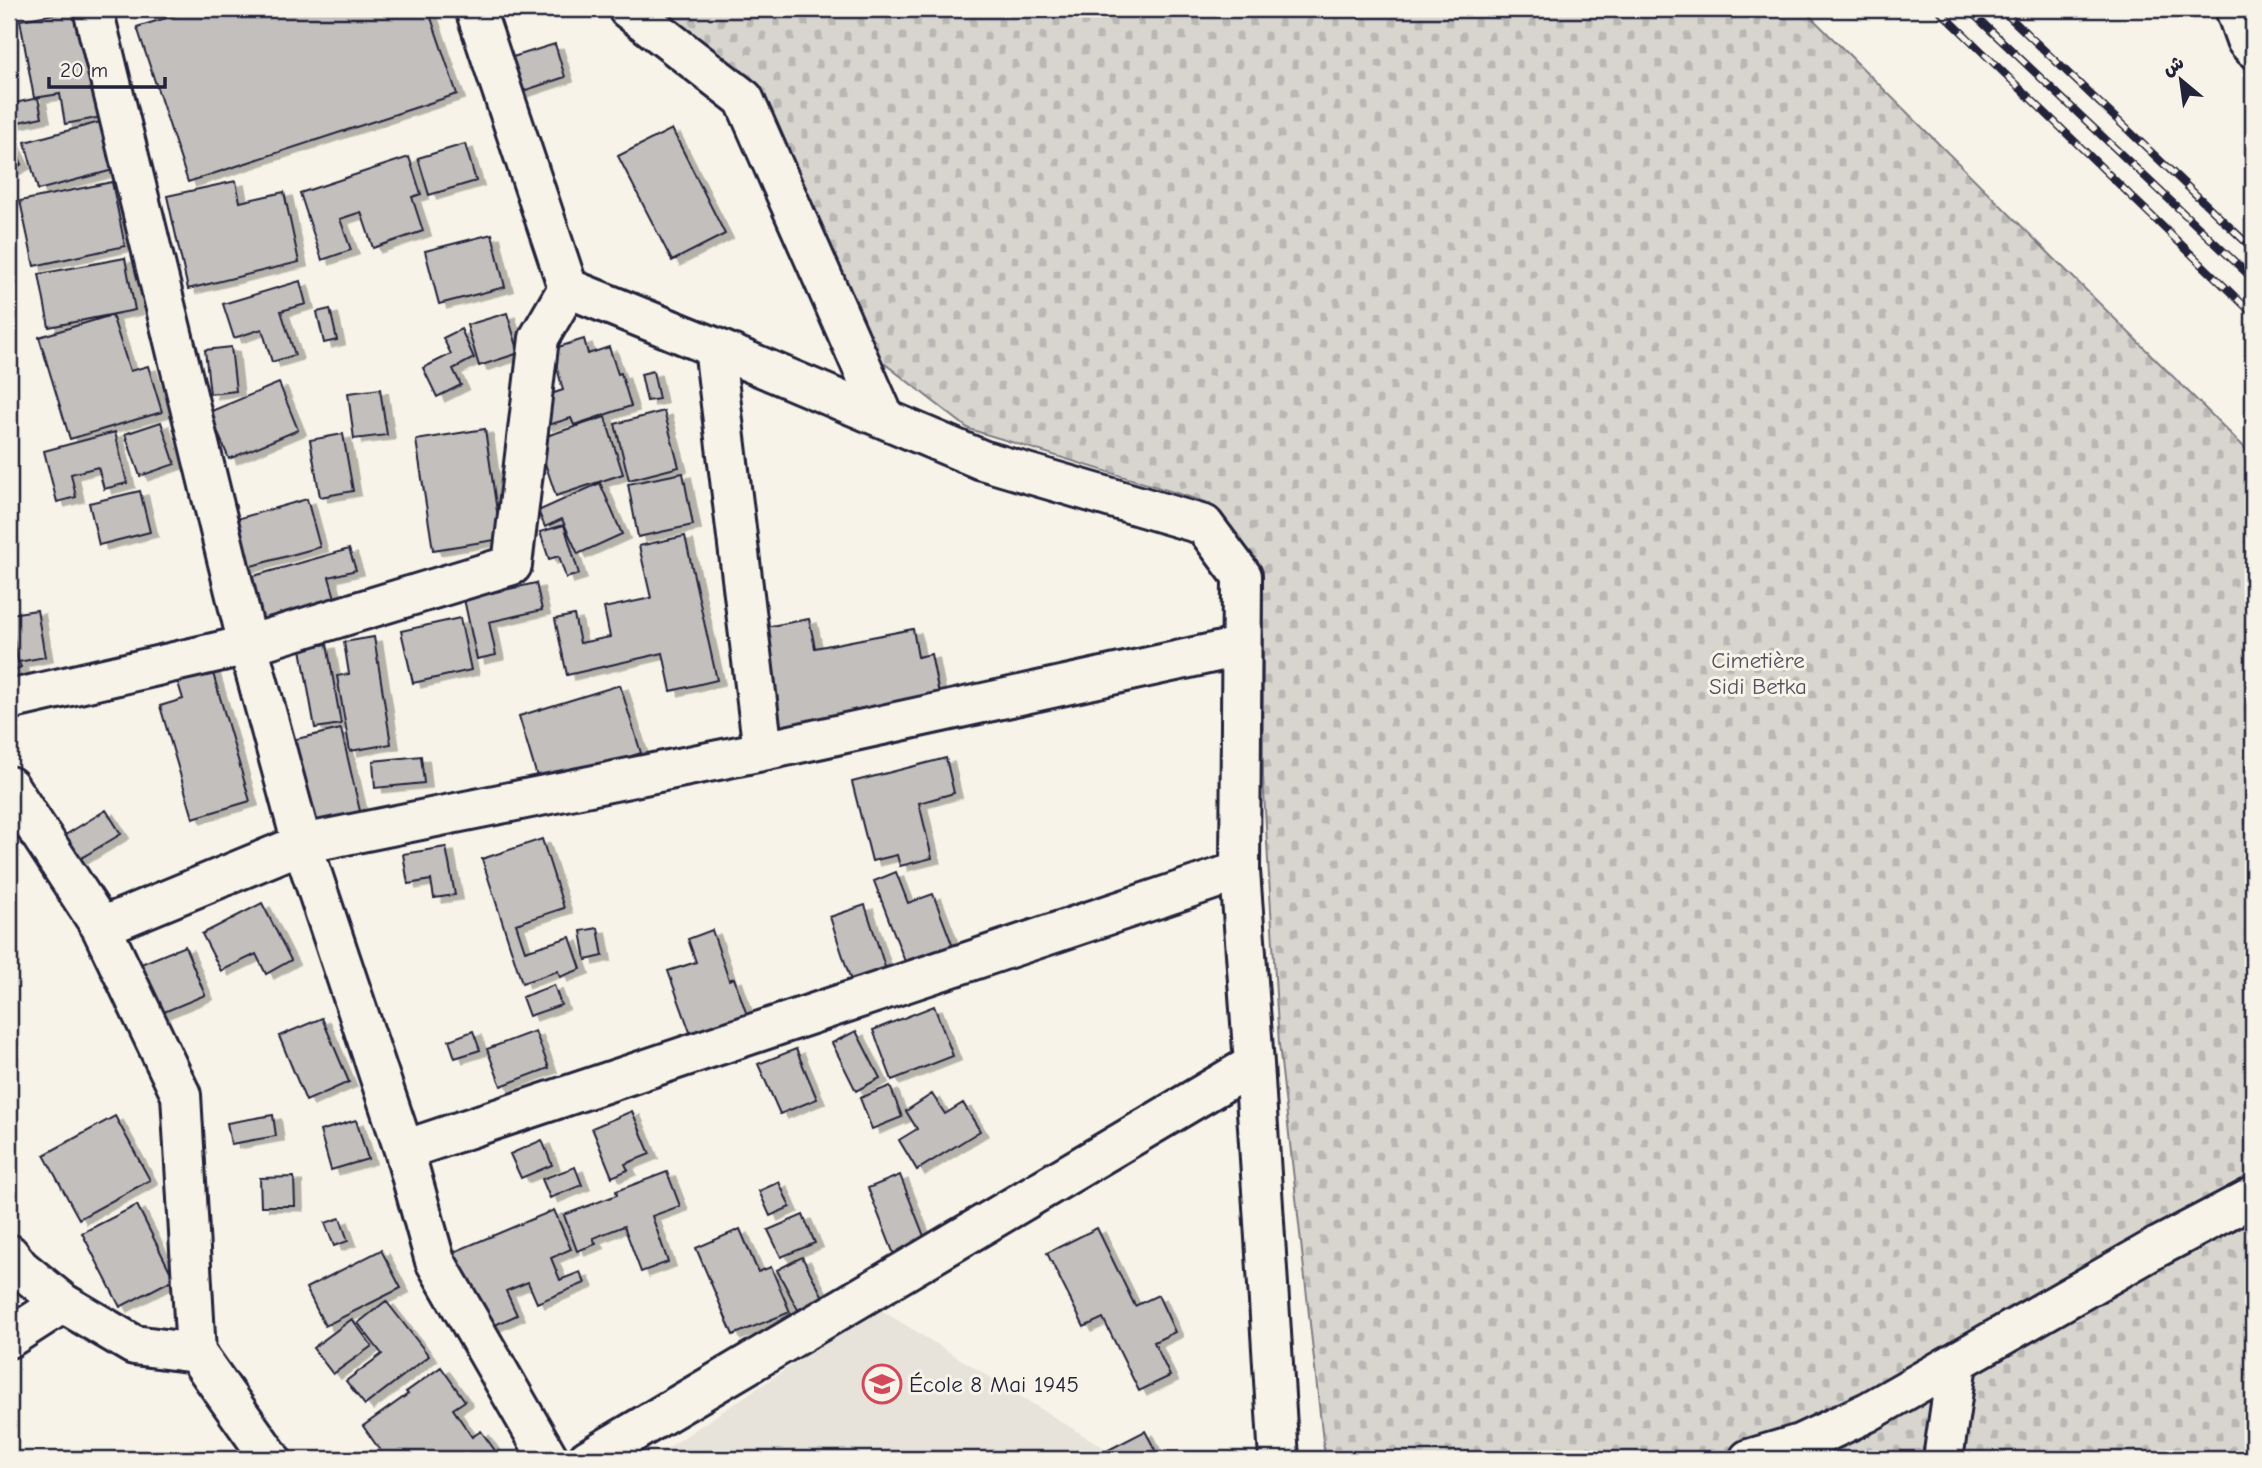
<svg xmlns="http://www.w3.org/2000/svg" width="2262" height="1468" font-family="'Comic Neue','Playpen Sans Arabic',sans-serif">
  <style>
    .built { fill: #e7e3db }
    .cemetery { fill: url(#cemetery-stones); stroke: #7d7c85; stroke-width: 2 }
    .building { fill: #c2bfbd; stroke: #22223b; stroke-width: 2; filter: url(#shadow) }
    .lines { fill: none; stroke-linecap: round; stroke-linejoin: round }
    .minor-casing { stroke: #22223b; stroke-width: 44 }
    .minor { stroke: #f7f3e8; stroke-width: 38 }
    .rail-casing { stroke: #22223b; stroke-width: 8 }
    .rail { stroke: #f7f3e8; stroke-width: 5; stroke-dasharray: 16; stroke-linecap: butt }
    .labels { text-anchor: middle; stroke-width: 6; stroke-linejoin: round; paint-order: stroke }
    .park-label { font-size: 23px; fill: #504f60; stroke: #f7f3e8 }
    .poi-label { font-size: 23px; fill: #22223b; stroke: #f7f3e8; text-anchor: start }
  </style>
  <defs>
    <pattern id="cemetery-stones" width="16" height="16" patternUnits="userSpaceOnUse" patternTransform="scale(1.75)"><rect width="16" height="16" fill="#d8d5cf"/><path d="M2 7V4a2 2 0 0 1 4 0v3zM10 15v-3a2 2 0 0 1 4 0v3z" fill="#b9b7b3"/></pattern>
    <filter id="shadow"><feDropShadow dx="8" dy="4.5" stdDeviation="0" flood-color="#0004"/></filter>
  </defs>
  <rect width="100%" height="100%" fill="#f7f3e8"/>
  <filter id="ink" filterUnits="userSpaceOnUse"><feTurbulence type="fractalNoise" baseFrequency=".0143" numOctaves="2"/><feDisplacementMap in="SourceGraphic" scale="14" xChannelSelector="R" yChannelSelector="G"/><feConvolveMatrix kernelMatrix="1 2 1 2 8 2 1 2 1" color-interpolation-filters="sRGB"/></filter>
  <g filter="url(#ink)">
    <!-- built -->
    <path class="built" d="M878,1308L1122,1459H651Z"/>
    <!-- cemetery -->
    <path class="cemetery" d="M663,9H1803L2253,456V1459H1325L1279,1044L1263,776V571L1209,503L969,429L871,353L767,103Z"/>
    <!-- building -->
    <path class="building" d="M83,9L102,117L65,124L60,94L34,98L20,20Z
      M195,9H428L457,94L188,182L137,27Z
      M555,44L565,77L511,95L500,61Z
      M38,98L42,117L14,123L10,104Z
      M100,122L113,170L38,190L25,142Z
      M672,129L725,234L672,261L618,156Z
      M9,138L22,164L9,171Z
      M465,144L476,181L429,195L418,158Z
      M409,157L421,194L412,197L423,231L373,248L361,212L340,219L351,250L322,260L300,193Z
      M236,181L240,202L284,192L299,262L188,289L167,196Z
      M112,182L125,246L34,266L20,201Z
      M492,234L505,287L439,304L425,251Z
      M125,258L135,310L49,327L39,274Z
      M300,281L306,304L281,311L295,355L272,362L262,329L234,338L223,304Z
      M330,309L337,340L324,343L317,312Z
      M507,313L519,353L479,366L467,325Z
      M112,315L130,371L148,366L162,412L70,439L39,337Z
      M461,329L474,358L453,369L461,385L437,397L423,368L451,354L443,338Z
      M584,339L588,354L609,347L618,374L621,373L631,406L574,425L571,418L545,426L536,399L563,390L552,349Z
      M231,347L236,391L210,394L205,350Z
      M653,371L659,399L647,401L641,374Z
      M279,383L298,430L229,459L209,412Z
      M380,389L387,435L354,439L348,393Z
      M664,411L679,467L629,480L615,424Z
      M605,417L623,474L556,496L537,439Z
      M161,422L175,464L140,476L125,434Z
      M485,429L501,539L433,550L416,440Z
      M115,432L127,483L104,489L98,467L71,474L76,497L57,502L44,451Z
      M343,434L353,491L320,497L310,440Z
      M683,473L693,525L638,537L628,484Z
      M600,483L622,534L578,554L562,519L545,527L538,511Z
      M140,491L150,532L99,545L89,503Z
      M307,499L320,547L244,568L230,521Z
      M564,525L579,574L566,578L559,556L549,559L540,532Z
      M685,536L717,680L671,691L663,653L567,675L555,619L574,615L580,643L610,637L604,608L651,598L639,546Z
      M349,549L356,570L329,577L337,605L257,627L243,579Z
      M536,583L542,610L489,622L496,655L477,659L464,599Z
      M37,610L45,657L18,662L10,614Z
      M460,618L471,670L413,683L401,631Z
      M809,619L815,648L913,629L918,657L931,654L941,704L773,729L754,629Z
      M374,637L391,744L350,751L337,676L349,674L344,642Z
      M9,641L21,667L9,673Z
      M327,644L341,724L315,728L301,649Z
      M210,663L250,801L193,818L160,706L183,699L175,673Z
      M620,685L641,753L591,769L541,790L519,716Z
      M341,729L363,824L305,838L283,742Z
      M421,756L424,783L375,788L373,761Z
      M946,758L954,793L919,803L932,858L900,866L897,855L872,861L852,782Z
      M106,810L121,834L76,861L62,837Z
      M542,839L564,908L516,924L525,951L570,937L581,969L560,977L558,971L522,983L482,859Z
      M446,847L455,895L434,898L431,880L408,884L403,854Z
      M896,872L908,903L933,894L956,955L909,972L874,881Z
      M262,903L291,960L266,974L256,954L221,971L202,934Z
      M865,905L888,976L853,987L830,917Z
      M598,928L603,956L586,960L581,931Z
      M712,930L729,980L734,978L750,1024L694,1043L668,971L696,962L688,939Z
      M185,946L205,995L157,1015L136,966Z
      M554,985L561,1005L529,1016L522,997Z
      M934,1006L953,1056L892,1080L873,1030Z
      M322,1018L349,1082L306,1101L279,1036Z
      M473,1031L480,1050L455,1058L449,1040Z
      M535,1031L549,1068L501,1086L487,1049Z
      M856,1031L880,1078L856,1091L832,1043Z
      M796,1049L817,1099L780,1114L758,1064Z
      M890,1086L902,1117L872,1129L860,1098Z
      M932,1094L945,1114L963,1103L980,1131L917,1170L899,1140L917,1129L906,1111Z
      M632,1111L650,1154L625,1164L628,1170L612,1177L592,1128Z
      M273,1115L276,1136L231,1144L227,1123Z
      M115,1116L150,1180L79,1219L44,1155Z
      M356,1120L368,1159L331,1170L320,1131Z
      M542,1140L552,1165L521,1178L510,1154Z
      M575,1167L582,1185L550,1198L542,1179Z
      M667,1172L680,1206L652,1216L668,1262L641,1272L624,1226L593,1238L596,1244L577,1251L564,1215L617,1195L616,1191Z
      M900,1175L929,1249L897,1262L868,1188Z
      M294,1177L295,1206H261L260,1178Z
      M779,1182L790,1207L770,1216L759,1191Z
      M137,1205L174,1279L120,1307L82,1233Z
      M554,1210L571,1249L551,1258L560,1280L580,1272L585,1283L537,1303L528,1282L506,1291L517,1315L484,1330L449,1254Z
      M803,1215L815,1243L781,1257L768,1230Z
      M340,1218L348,1241L334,1246L325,1223Z
      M1097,1228L1135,1306L1158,1295L1175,1332L1154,1342L1170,1376L1139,1391L1103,1318L1084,1327L1047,1253Z
      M740,1229L758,1272L771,1267L790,1312L733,1335L696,1248Z
      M381,1250L401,1288L325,1326L306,1288Z
      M802,1257L823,1297L798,1310L777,1270Z
      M386,1301L429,1356L365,1405L346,1381L382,1354L358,1323Z
      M352,1319L372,1346L333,1374L313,1348Z
      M441,1367L465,1401L453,1409L472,1437L481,1431L501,1459H386L363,1426L408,1394L406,1392Z
      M1145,1431L1160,1459H1091Z"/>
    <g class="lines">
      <defs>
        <path id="minor" d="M93,9L248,645L302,844L404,1150L435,1261L549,1459
          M475,9L568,288L714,347L982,460L1204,525L1242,576L1240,871L1254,1064L588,1459
          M628,9L744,99L885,419
          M2235,9L2246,40L2253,48
          M714,347L763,751
          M9,700L248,645L512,565L539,338L568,288
          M9,786L101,927L181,1095L196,1353L271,1459
          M101,927L302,844L763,751L1240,647
          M1254,1064L1279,1459
          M404,1150L1240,871
          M9,1254L20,1268L63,1303L134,1345L196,1353
          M9,1338L63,1303
          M1749,1459L1800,1444L1868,1412L2154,1249L2253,1197
          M1943,1459L1957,1363"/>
      </defs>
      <!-- minor casing -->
      <use href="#minor" class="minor-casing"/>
      <!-- minor -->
      <use href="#minor" class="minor"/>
      <defs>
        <path id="rail" d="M1938,9L2253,314
          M1968,9L2253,279
          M2001,9L2253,249"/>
      </defs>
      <!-- rail casing -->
      <use href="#rail" class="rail-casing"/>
      <!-- rail -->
      <use href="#rail" class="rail"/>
    </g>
  </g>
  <!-- icons -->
  <defs>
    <symbol id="school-ring" viewBox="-11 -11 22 22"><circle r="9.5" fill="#f7f3e8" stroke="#d1495b" stroke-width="1.5"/><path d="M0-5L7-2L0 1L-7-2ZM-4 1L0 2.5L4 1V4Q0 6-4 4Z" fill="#d1495b"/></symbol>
  </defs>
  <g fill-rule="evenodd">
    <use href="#school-ring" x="860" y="1362" width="44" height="44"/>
  </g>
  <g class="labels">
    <!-- park labels -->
    <g class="park-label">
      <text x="1758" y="668">Cimetière<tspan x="1758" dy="26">Sidi Betka</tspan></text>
    </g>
    <!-- poi labels -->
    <g class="poi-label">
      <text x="909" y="1392">École 8 Mai 1945</text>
    </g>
  </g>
  <!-- margin -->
  <rect width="2262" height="1468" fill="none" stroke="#f7f3e8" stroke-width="35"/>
  <rect x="18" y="18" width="2227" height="1433" fill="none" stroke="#22223b" stroke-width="2.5" filter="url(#ink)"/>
  <!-- north arrow -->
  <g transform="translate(2181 80) rotate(331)" stroke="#f7f3e8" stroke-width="5" paint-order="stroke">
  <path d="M0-5L12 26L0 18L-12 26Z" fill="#22223b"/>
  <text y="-10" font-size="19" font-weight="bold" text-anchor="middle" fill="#22223b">ش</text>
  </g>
  <!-- scale -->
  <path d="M49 77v10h116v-10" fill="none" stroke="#22223b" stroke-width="3.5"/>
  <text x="60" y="77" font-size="21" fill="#22223b" stroke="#f7f3e8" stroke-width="5" paint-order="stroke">20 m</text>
</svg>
